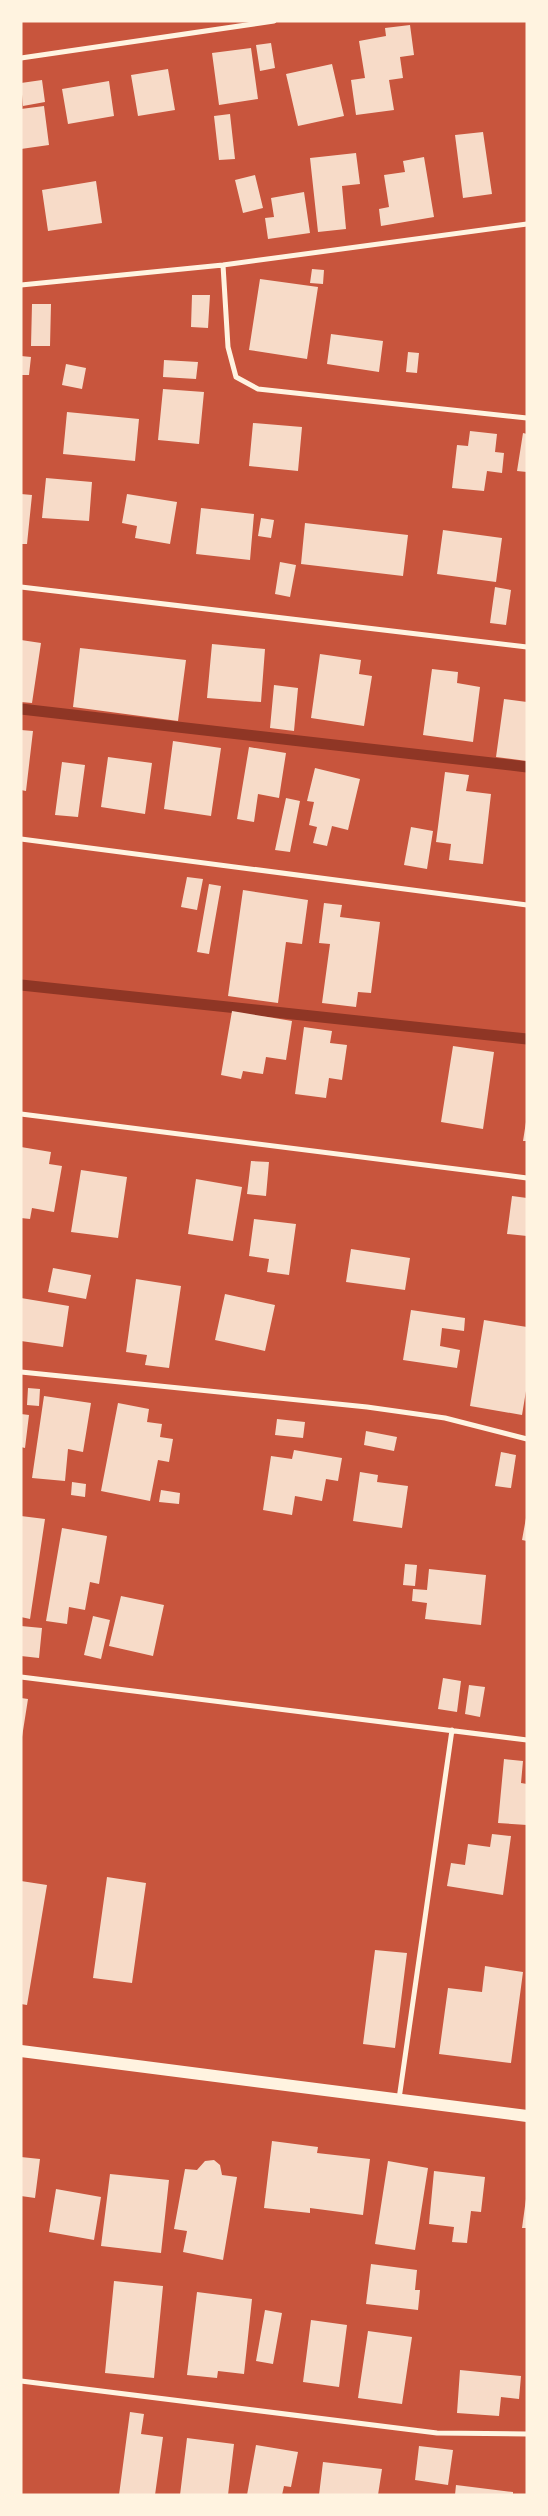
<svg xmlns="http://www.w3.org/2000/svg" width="548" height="2516" font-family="Montserrat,sans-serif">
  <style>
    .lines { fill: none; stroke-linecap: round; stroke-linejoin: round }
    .stream { stroke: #8f3625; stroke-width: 11 }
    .building { fill: #f7dbc8 }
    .minor { stroke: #fff3e0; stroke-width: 5 }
    .primary { stroke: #fff3e0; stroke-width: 12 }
  </style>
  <rect width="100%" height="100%" fill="#c8553d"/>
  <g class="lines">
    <!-- stream -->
    <path class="stream" d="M21,709L527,767
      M21,985L527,1039"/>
  </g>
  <!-- building -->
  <path class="building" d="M410,25L414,55L400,57L403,78L389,80L394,110L356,115L351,80L365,78L359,41L386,36L385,28Z
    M271,43L275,68L260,71L256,45Z
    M251,48L258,99L219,105L212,53Z
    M332,64L344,116L298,126L286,74Z
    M168,69L175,110L138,116L131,75Z
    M42,80L45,102L23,106L21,83Z
    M109,81L114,116L68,124L62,89Z
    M44,106L49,145L21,149V109Z
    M230,114L235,159L219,160L214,116Z
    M483,132L492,194L463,198L455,135Z
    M356,153L360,184L342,186L346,229L318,232L310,158Z
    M424,157L434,217L381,226L379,209L389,207L384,175L405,172L403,161Z
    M255,175L263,208L243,213L235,180Z
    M96,181L102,223L48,231L42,190Z
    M304,192L310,233L268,239L265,218L274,217L271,198Z
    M312,269L324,270L323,284L310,283Z
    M260,279L318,287L307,359L249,350Z
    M192,295H210L208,328L191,327Z
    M32,304H51L50,346H31Z
    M331,334L383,341L379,372L327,364Z
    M408,352L419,353L417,373L406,372Z
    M21,356L31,357L29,375H21Z
    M164,360L198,362L196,379L163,377Z
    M66,364L86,368L82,389L62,385Z
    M163,389L204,392L199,444L158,440Z
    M67,412L139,419L135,461L63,454Z
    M253,423L302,427L298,471L249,466Z
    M470,431L497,434L495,452L504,453L502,473L487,471L484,491L452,488L457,445L468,446Z
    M523,433L527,434V472L517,471Z
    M46,478L92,482L89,521L42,518Z
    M21,494L32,495L27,544H21Z
    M127,494L177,502L170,544L135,538L137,526L122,523Z
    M201,508L254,514L250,560L196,554Z
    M261,518L274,520L271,538L258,536Z
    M305,523L408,535L403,576L301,564Z
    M443,530L502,538L496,582L437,574Z
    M280,562L296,565L290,597L275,594Z
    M495,587L511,590L506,625L490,623Z
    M21,640L41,643L32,703L21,702Z
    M212,644L265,649L261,702L207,698Z
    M80,648L186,660L178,721L73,707Z
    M320,654L361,660L359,674L372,676L364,726L311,718Z
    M432,669L458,672L457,683L480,687L473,742L423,735Z
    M274,685L298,688L294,731L270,728Z
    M504,699L527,702V761L496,757Z
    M21,730L33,731L26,791L21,790Z
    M173,741L221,748L211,816L164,809Z
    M249,747L286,753L279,798L258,794L254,822L237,819Z
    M108,757L152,763L145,814L101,807Z
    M62,762L85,765L78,817L55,815Z
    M315,768L360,779L348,830L332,826L327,846L313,843L317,827L309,825L314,802L307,801Z
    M445,772L469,775L466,791L491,794L483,864L449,860L451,844L436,842Z
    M286,798L300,801L290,852L275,850Z
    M411,827L433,831L427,869L404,865Z
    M187,877L203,879L197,910L181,907Z
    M209,884L221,886L209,954L197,952Z
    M243,890L308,900L302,944L286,942L278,1003L228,996Z
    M324,903L342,905L340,917L380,922L371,993L358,992L356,1007L322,1003L330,944L319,943Z
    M232,1011L292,1021L286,1060L266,1057L263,1074L243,1071L241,1079L221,1075Z
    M304,1027L332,1031L330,1043L347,1045L342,1080L329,1078L326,1098L295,1094Z
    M453,1046L494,1052L483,1129L441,1122Z
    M526,1122H527V1141H523Z
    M21,1147L51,1152L49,1164L62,1166L54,1212L32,1208L30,1219L21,1218Z
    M251,1161L269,1162L266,1196L247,1194Z
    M81,1170L127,1177L118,1238L71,1232Z
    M196,1179L242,1187L233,1241L188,1234Z
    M512,1196L527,1198V1236L507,1234Z
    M254,1219L296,1224L289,1275L267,1272L269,1259L249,1256Z
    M351,1249L410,1258L405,1290L346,1282Z
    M53,1268L91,1275L86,1299L48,1292Z
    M136,1279L181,1286L169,1368L145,1365L147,1355L126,1352Z
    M225,1294L275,1305L265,1351L215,1340Z
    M21,1298L69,1306L63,1347L21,1341Z
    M411,1310L465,1318L464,1331L442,1328L440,1346L460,1350L457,1368L403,1360Z
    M484,1320L527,1327V1385L522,1415L470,1406Z
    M28,1388L40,1389L39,1406L27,1405Z
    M44,1396L91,1403L83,1452L68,1449L65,1481L32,1478Z
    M118,1403L149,1409L147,1422L162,1424L160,1437L173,1439L169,1462L158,1460L150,1501L101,1491Z
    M21,1414L29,1415L25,1448L21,1447Z
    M277,1419L305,1422L303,1438L275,1435Z
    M366,1431L397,1437L394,1451L364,1445Z
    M294,1450L342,1458L338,1481L326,1479L322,1501L295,1496L292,1515L263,1510L271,1456L292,1459Z
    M501,1452L516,1455L511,1488L495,1486Z
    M360,1472L378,1475L377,1482L408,1486L402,1528L353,1521Z
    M72,1482L86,1484L85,1497L71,1495Z
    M161,1490L180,1493L179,1504L159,1502Z
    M21,1516L45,1519L30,1619L21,1617Z
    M526,1518H527V1541L522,1540Z
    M62,1528L107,1536L99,1584L90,1582L85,1610L69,1607L67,1624L46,1621Z
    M405,1564L417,1565L415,1586L403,1585Z
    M429,1569L486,1575L481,1625L425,1619L427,1603L412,1601L413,1589L427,1590Z
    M121,1596L164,1605L153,1656L109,1646Z
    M93,1616L110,1620L101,1659L84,1655Z
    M21,1626L42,1628L39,1658L21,1656Z
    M443,1678L461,1681L457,1712L438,1709Z
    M469,1685L485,1687L480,1717L465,1714Z
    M21,1698L28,1699L22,1737H21Z
    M504,1759L523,1761L521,1783L527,1784V1825L498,1823Z
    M492,1834L511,1836L503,1895L447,1886L451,1863L465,1865L468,1844L490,1847Z
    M107,1877L146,1883L132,1983L93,1978Z
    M21,1881L47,1885L27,2005L21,2004Z
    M375,1950L407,1953L395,2048L363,2044Z
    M485,1966L523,1972L511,2063L439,2054L448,1988L482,1992Z
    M272,2141L318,2147L317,2153L370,2159L363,2215L310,2208V2213L264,2208Z
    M21,2157L40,2159L35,2198L21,2196Z
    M214,2160L220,2165L222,2175L237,2177L223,2260L183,2252L187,2231L174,2229L185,2169L197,2170L205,2161Z
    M388,2161L428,2168L415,2250L375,2244Z
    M434,2171L485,2177L481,2212L471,2211L467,2243L452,2242L454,2227L429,2224Z
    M110,2174L169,2180L161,2253L101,2246Z
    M56,2189L101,2197L94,2240L49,2232Z
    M526,2199H527V2228H522Z
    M371,2264L417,2270L415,2290H420L418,2310L366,2304Z
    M114,2281L163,2286L154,2378L105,2373Z
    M197,2292L252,2299L244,2374L218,2371L217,2378L187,2375Z
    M265,2310L282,2313L273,2364L256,2361Z
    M311,2320L347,2325L339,2387L303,2382Z
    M368,2331L412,2337L402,2404L358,2398Z
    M460,2370L521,2376L519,2399L501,2397L499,2416L457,2413Z
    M130,2412L144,2414L141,2434L163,2437L155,2495H119Z
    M187,2438L234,2444L228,2495H180Z
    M256,2445L298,2452L291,2487L284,2486L282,2495H247Z
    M419,2446L453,2450L448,2485L415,2480Z
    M323,2462L382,2469L378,2495H319Z
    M456,2485L513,2492V2495H455Z"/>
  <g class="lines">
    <!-- minor -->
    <path class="minor" d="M21,58L274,21
      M223,265L228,347L236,377L258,389L527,418
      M21,285L223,265L527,224
      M21,587L527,647
      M21,839L527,905
      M21,1114L527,1178
      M21,1372L367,1407L445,1418L527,1439
      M21,1677L527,1740
      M399,2099L452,1730
      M21,2381L437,2433L527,2434"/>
    <!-- primary -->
    <path class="primary" d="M21,2051L527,2116"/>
  </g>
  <!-- border -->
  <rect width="548" height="2516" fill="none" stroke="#fff3e0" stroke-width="45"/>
</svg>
